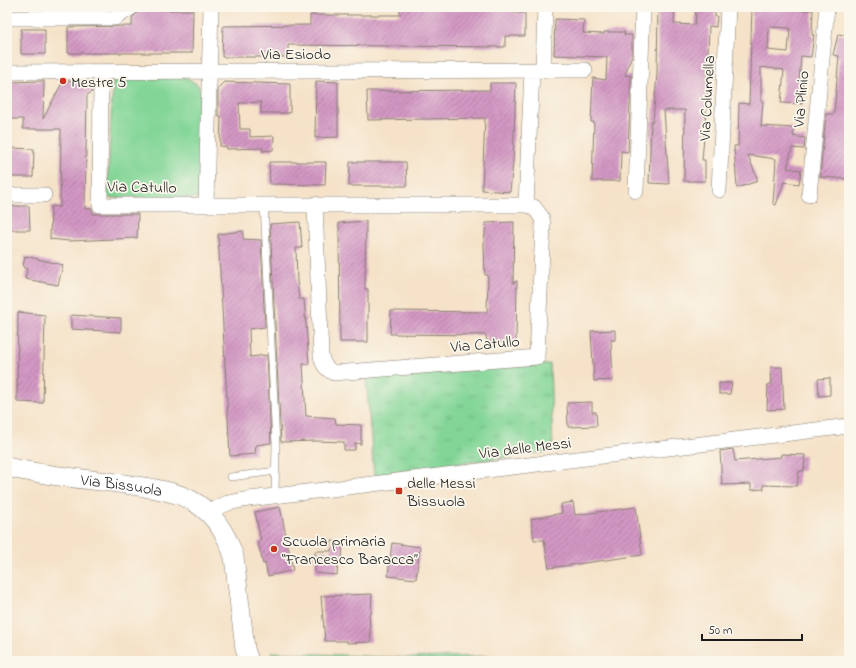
<svg xmlns="http://www.w3.org/2000/svg" width="856" height="668" font-family="'Indie Flower',sans-serif">
  <style>
    .grass { fill: url(#grass-tufts); stroke: #4f7859 }
    .park { fill: #82d596; stroke: #4f7859 }
    .building { fill: url(#building-hatch); fill-rule: evenodd }
    .lines { fill: none; stroke-linecap: round; stroke-linejoin: round }
    .service-casing { stroke: #887f72; stroke-width: 8 }
    .minor-casing { stroke: #887f72; stroke-width: 16 }
    .tertiary-casing { stroke: #887f72; stroke-width: 20 }
    .service { stroke: #fff; stroke-width: 7 }
    .minor { stroke: #fff; stroke-width: 15 }
    .tertiary { stroke: #fff; stroke-width: 19 }
    .poi-dot { fill: #c8321e; stroke: #fbf7ec; stroke-width: 1.5 }
    .labels { text-anchor: middle; stroke-width: 3.5; stroke-linejoin: round; paint-order: stroke }
    .street-label { font-size: 16px; fill: #1c1c1c; stroke: #fbf7ec }
    .poi-label { font-size: 16px; fill: #1c1c1c; stroke: #fbf7ec; text-anchor: start }
  </style>
  <defs>
    <pattern id="grass-tufts" width="24" height="20" patternUnits="userSpaceOnUse"><rect width="24" height="20" fill="#82d596"/><path d="M3 7l-1-3M5 7V3M7 7l1-3M15 17l-1-3M17 17v-4M19 17l1-3" fill="none" stroke="#70b681"/></pattern>
    <pattern id="building-hatch" width="6" height="6" patternUnits="userSpaceOnUse"><rect width="6" height="6" fill="#d397c4"/><path d="M-1 1l2-2M0 6l6-6M5 7l2-2" fill="none" stroke="#aa7a9e"/></pattern>
  </defs>
  <rect width="100%" height="100%" fill="#fbf7ec"/>
  <filter id="ink" filterUnits="userSpaceOnUse"><feTurbulence type="fractalNoise" baseFrequency=".025" numOctaves="2"/><feDisplacementMap in="SourceGraphic" scale="8" xChannelSelector="R" yChannelSelector="G"/><feConvolveMatrix kernelMatrix="1 2 1 2 8 2 1 2 1" color-interpolation-filters="sRGB"/></filter>
  <filter id="wash" filterUnits="userSpaceOnUse"><feTurbulence type="fractalNoise" baseFrequency=".012" numOctaves="4" result="noise"/><feDisplacementMap in="SourceGraphic" scale="16" xChannelSelector="R" yChannelSelector="G"/><feGaussianBlur stdDeviation="0.9" result="paint"/><feColorMatrix in="noise" values="0 0 0 0 0 0 0 0 0 0 0 0 0 0 0 0 0 1.4 0 .05"/><feComposite in="paint" operator="in"/></filter>
  <g filter="url(#wash)">
    <rect width="100%" height="100%" fill="#f5e2c8"/>
    <!-- grass -->
    <path class="grass" d="M550,364L553,451L374,475L366,378Z
      M271,652L408,658L495,656L496,661H278Z"/>
    <!-- park -->
    <path class="park" d="M184,77L197,84L201,90L199,198H107L113,79Z"/>
    <g id="blocks">
      <!-- building -->
      <path class="building" d="M400,7H514V13H525V36H505V47L288,45V57H222L223,26L310,25V15H400Z
        M658,7H675L674,24L695,25L696,7H715V16H717L716,27L709,26L707,80H709L708,90L702,160H705V181H684L685,110H664L669,184L649,183L651,121H653L657,74Z
        M752,7H802L801,10H813L812,35H814L811,57L801,56L799,83H803L802,104L781,103L784,70L761,67V101H763L761,126L794,128L793,136L805,138L804,149L792,148L787,168L801,170L799,184L784,182L776,205L773,204L776,159L748,155L758,181L737,188L734,146H738L739,103L749,104ZM769,27L790,28L788,52L768,50Z
        M140,10H193L192,53H68V27L132,26V18Z
        M555,19L584,20L583,33L604,34V32H625L624,35H632V55L625,75L631,76L628,152L621,151L620,181H592L594,122H591L593,78L606,80L607,57L554,55Z
        M21,29H45V54H21Z
        M838,34L849,36V179L820,177L826,114H834L839,56L833,55Z
        M44,81L43,119L63,81L92,82V92L87,95L85,209H92L93,214H138L137,238L69,241L50,239L51,206L60,207L61,129H23V119H7V82Z
        M316,81L338,82V137L315,138Z
        M224,82L290,84V113H261V102L239,103L240,129H250V137L274,136L273,150L262,151L263,148L227,149V147L220,146L221,116H218V88Z
        M490,83H516L513,162L510,192L482,190L485,118L368,120L367,91L490,90Z
        M10,148L34,149L33,177H9Z
        M269,162H326L325,185L270,184Z
        M350,162H406L407,186H349Z
        M7,206H29L30,230H7Z
        M366,221L365,289H368V342H340L339,223Z
        M300,222L302,248H296L297,281L299,299H304L309,364H303L306,416L335,418L336,424L361,425V444L355,443V450H344V442L317,441L281,442L270,224Z
        M514,222L513,283L517,281L516,342H487L486,335L390,334L391,311L487,312L488,275H485L484,243L486,223Z
        M243,231V239L261,240L265,327L249,329L250,357L267,355L271,443L256,445L255,454L230,456L218,234Z
        M25,256L63,265L58,285L25,279L27,269L23,267Z
        M18,312L45,315L43,403L17,402Z
        M71,315L121,318V332L71,329Z
        M615,330V340H611L613,380L594,381L591,331Z
        M771,367H782L784,409L767,410L768,384H772Z
        M830,378V395L819,396L818,379Z
        M719,383H732L730,394H719Z
        M592,402V412H596L597,426L568,427L567,403Z
        M733,449L735,461L781,457V454L805,455L804,471H799L797,486L763,485L764,489L751,490V484L722,485L720,451Z
        M573,502L575,515L636,507L642,555L549,568L544,540H534L531,519L562,513L561,504Z
        M280,507L293,570L268,576L265,563L263,564L258,542L261,541L255,512Z
        M332,541L343,542L342,562H338L337,575L315,573V551H331Z
        M392,543L420,547L416,579L388,576Z
        M372,594L371,614H369L371,642L347,643V641H325L321,596Z"/>
    </g>
  </g>
  <g filter="url(#ink)">
    <use href="#blocks" fill-opacity="0" stroke="#887f72" stroke-width="1"/>
    <g class="lines">
      <defs>
        <path id="service" d="M264,204L276,444L275,495
          M231,477L276,471"/>
        <path id="minor" d="M7,18H115L132,7
          M543,71L545,7
          M7,72L585,70
          M101,72L100,205H526L534,207L542,218L543,226L537,357L334,373C326,369 323,365 321,356L315,204
          M719,190L728,7
          M636,191L643,7
          M7,195H44
          M809,195L827,7
          M206,204L211,7
          M526,205L532,71
          M207,512L228,503L249,499L849,426"/>
        <g id="tertiary">
          <path id="s1" d="M7,467C45,476 86,479 125,484C148,488 176,490 196,503C216,516 227,535 234,557L245,649L249,661"/>
        </g>
      </defs>
      <!-- service casing -->
      <use href="#service" class="service-casing"/>
      <!-- minor casing -->
      <use href="#minor" class="minor-casing"/>
      <!-- tertiary casing -->
      <use href="#tertiary" class="tertiary-casing"/>
      <!-- service -->
      <use href="#service" class="service"/>
      <!-- minor -->
      <use href="#minor" class="minor"/>
      <!-- tertiary -->
      <use href="#tertiary" class="tertiary"/>
    </g>
  </g>
  <!-- markers -->
  <g class="poi-dot">
    <circle cx="63" cy="81" r="4"/>
    <rect x="395" y="487" width="8" height="8" rx="2"/>
    <circle cx="274" cy="549" r="4"/>
  </g>
  <g class="labels">
    <!-- street labels -->
    <g class="street-label">
      <text x="296" y="59">Via Esiodo</text>
      <text transform="translate(706 98) rotate(-87)" y="6">Via Columella</text>
      <text transform="translate(800 99) rotate(-85)" y="6">Via Plinio</text>
      <text transform="translate(142 186) rotate(1)" y="6">Via Catullo</text>
      <text transform="translate(485 343) rotate(-5)" y="6">Via Catullo</text>
      <text transform="translate(525 447) rotate(-7)" y="6">Via delle Messi</text>
      <text dy="6" stroke="none"><textPath href="#s1" startOffset="116">Via Bissuola</textPath></text>
    </g>
    <!-- poi labels -->
    <g class="poi-label">
      <text x="71" y="87">Mestre 5</text>
      <text x="407" y="488">delle Messi<tspan x="407" dy="18">Bissuola</tspan></text>
      <text x="282" y="546">Scuola primaria<tspan x="282" dy="18">“Francesco Baracca”</tspan></text>
    </g>
  </g>
  <!-- margin -->
  <rect width="856" height="668" fill="none" stroke="#fbf7ec" stroke-width="24"/>
  <!-- scale -->
  <path d="M702 634v6h100v-6" fill="none" stroke="#1c1c1c" stroke-width="2"/>
  <text x="708" y="634" font-size="12" fill="#1c1c1c" stroke="#fbf7ec" stroke-width="3" paint-order="stroke">50 m</text>
</svg>
